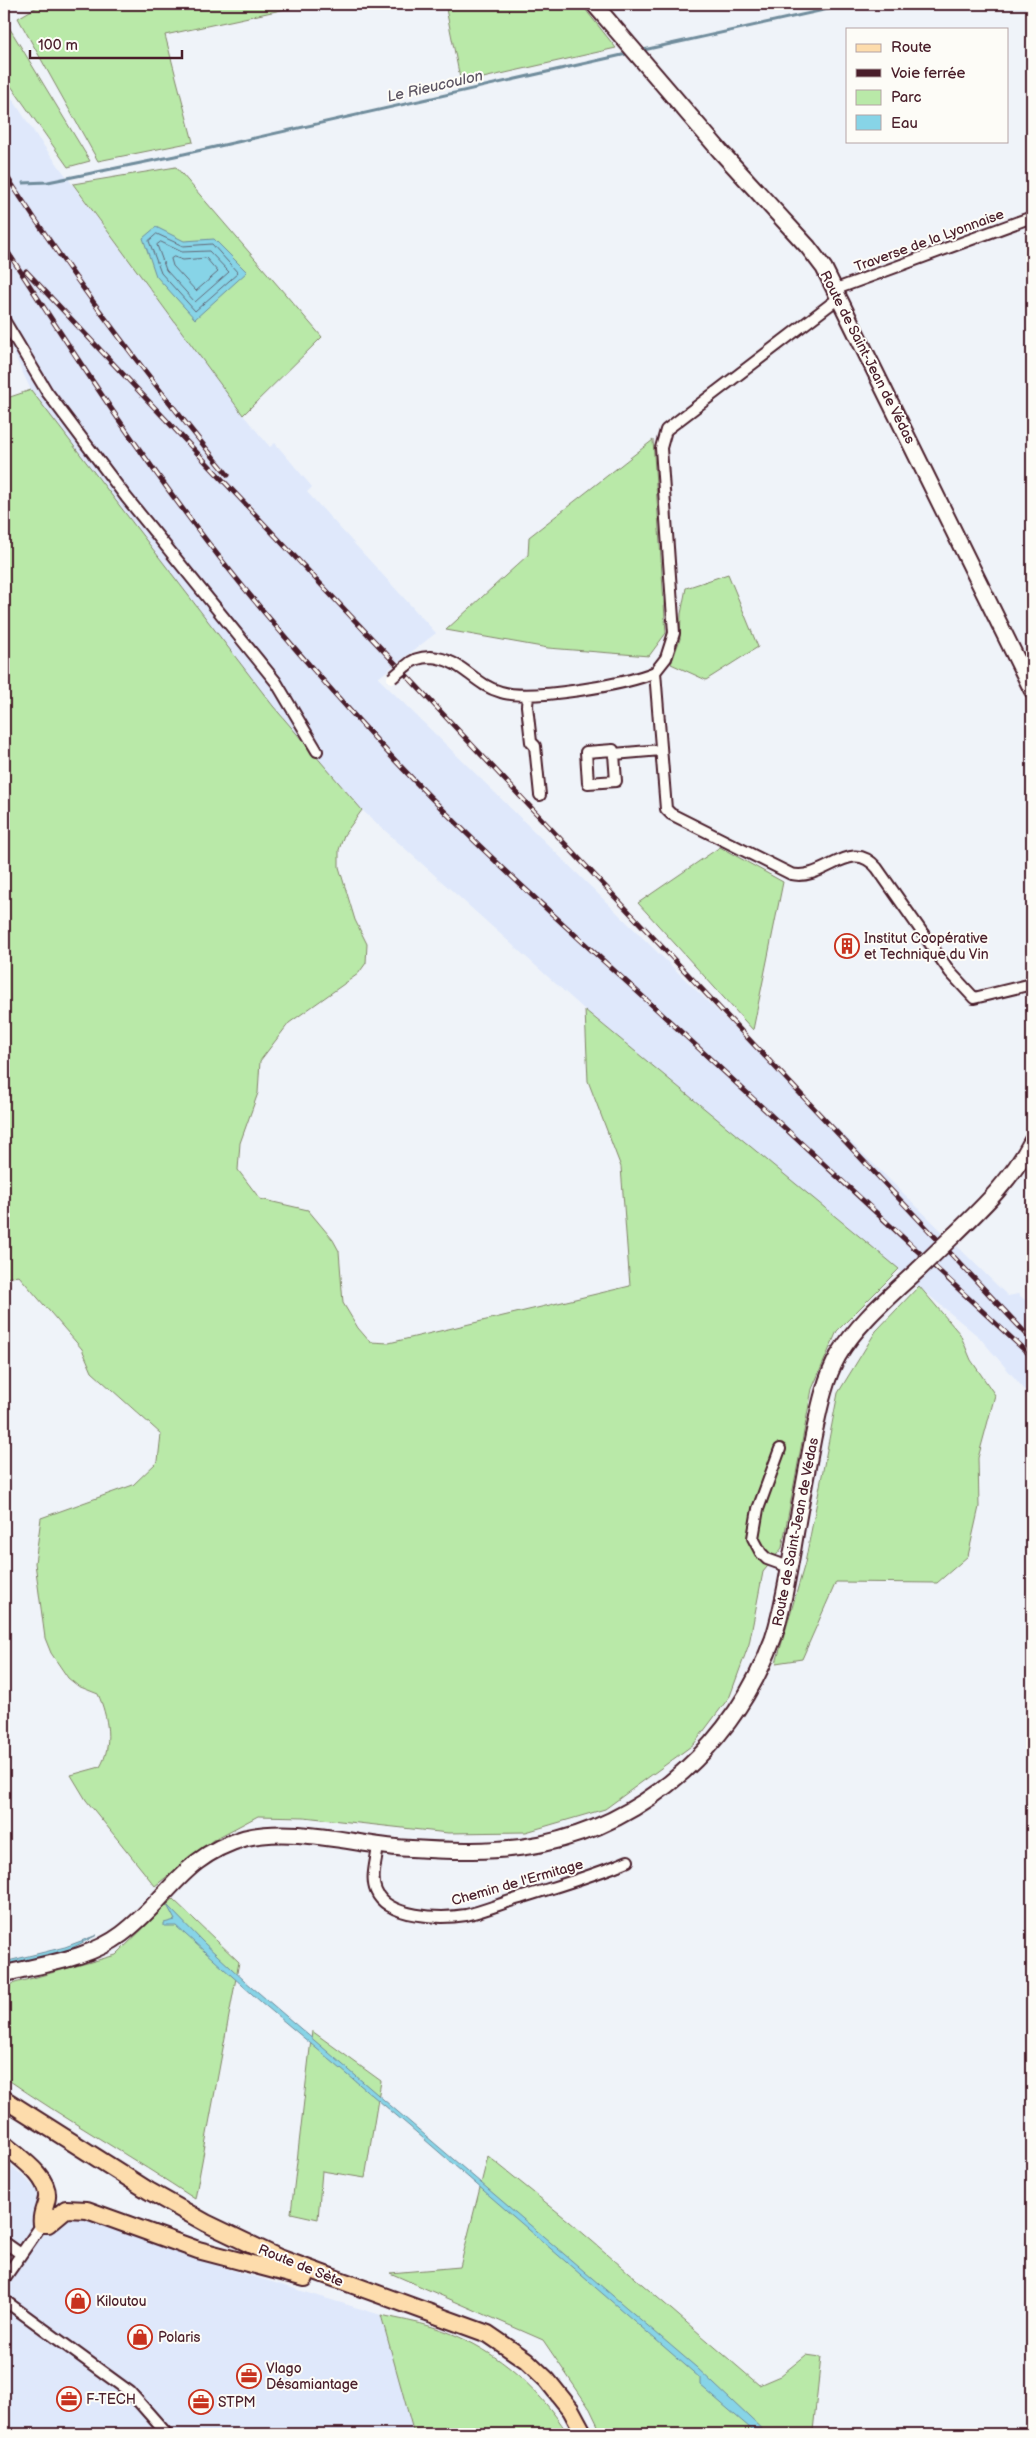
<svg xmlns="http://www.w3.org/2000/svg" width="1036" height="2438" font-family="'Balsamiq Sans',sans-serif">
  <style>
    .built { fill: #dfe8fb }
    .green { fill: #b9e9a8; stroke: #82846a }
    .water { fill: #87d4e7; stroke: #6f8c9c }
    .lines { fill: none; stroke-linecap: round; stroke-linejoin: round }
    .shore { stroke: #626776; stroke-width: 1 }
    .stream { stroke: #6f8c9c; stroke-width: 3 }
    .street-casing { stroke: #4a1f2b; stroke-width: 14 }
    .secondary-casing { stroke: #4a1f2b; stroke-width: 19 }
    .primary-casing { stroke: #4a1f2b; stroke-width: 20 }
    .street { stroke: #fdfcf7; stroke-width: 10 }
    .secondary { stroke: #fdfcf7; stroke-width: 15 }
    .primary { stroke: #fddcac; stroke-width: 16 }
    .rail-casing { stroke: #4a1f2b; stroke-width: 5 }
    .rail { stroke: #fdfcf7; stroke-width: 3; stroke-dasharray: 9; stroke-linecap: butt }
    .street-bridge-casing { stroke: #4a1f2b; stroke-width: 14; stroke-linecap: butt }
    .secondary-bridge-casing { stroke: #4a1f2b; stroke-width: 19; stroke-linecap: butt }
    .street-bridge { stroke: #fdfcf7; stroke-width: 10 }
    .secondary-bridge { stroke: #fdfcf7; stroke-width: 15 }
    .labels { text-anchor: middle; stroke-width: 4; stroke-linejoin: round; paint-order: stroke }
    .street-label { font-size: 14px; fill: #4a1f2b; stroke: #fdfcf7 }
    .poi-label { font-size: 14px; fill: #4a1f2b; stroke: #fdfcf7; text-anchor: start }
    .water-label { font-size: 15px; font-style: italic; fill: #5c5563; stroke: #fdfcf7 }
  </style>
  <rect width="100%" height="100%" fill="#eff3f9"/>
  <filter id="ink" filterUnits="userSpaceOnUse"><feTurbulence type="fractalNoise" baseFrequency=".02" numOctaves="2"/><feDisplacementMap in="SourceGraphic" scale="10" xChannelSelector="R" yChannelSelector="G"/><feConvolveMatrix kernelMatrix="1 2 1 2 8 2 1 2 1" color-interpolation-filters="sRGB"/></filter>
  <g filter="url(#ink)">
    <!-- built -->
    <path class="built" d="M4,86L38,138L243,415L270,447L275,443L312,487L307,492L436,633L378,678L1008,1296L1018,1294L1029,1303L1032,1300V1398L979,1337L585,1010L362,810L273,706L31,390L4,333Z
      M4,2158L60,2212L172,2240L196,2259L381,2315L414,2434H4Z"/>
    <!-- green -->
    <path class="green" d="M42,4H309L165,35L193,142L98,161L18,18Z
      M445,4H581L616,48L461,83Z
      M4,19L90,161L68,167L4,76Z
      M176,167L322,337L243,415L73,184Z
      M31,390L273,706L362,810L344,835L339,850V867L355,920L367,944L366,963L358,974L289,1023L260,1061L258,1093L240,1143L238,1170L260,1199L308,1210L333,1240L339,1251L343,1303L358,1328L370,1342L389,1343L630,1286L621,1167L588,1081L585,1010L899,1269L837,1331L812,1389L782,1548L763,1572L749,1644L730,1696L694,1744L605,1809L526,1832L448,1833L304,1817L258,1816L213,1840L155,1886L86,1800L71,1775L100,1767C113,1746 108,1716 98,1694L78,1686L68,1678L51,1653L45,1638L35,1563L41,1518L133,1485L158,1461L161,1434L92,1372L82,1349L19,1276L4,1278V399Z
      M653,440L666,633L649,656L548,648L446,630L528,555L529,537Z
      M728,574L758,647L706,680L671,664L680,639L681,614L686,588Z
      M720,847L783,882L753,1030L638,903Z
      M919,1286L960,1334L971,1360L995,1395L978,1458L979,1507L968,1556L937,1583L836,1582L802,1659L776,1663L805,1563L838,1393L876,1331Z
      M173,1899L239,1962L195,2199C132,2157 66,2120 4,2077V1986L116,1955Z
      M312,2031L381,2081L365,2178L322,2171L318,2219L291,2213Z
      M488,2156L570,2222L759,2385L780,2376L806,2355L821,2357L813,2431L817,2434H602L590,2409L543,2340L390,2273L460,2267Z
      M381,2315C398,2319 417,2322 433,2327C491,2345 536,2384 568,2434H414Z"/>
    <!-- water -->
    <path class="water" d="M156,227L184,241L214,239L247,272L195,319L156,276L143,238Z
      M167,1905L203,1942L245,1981L696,2367L767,2434H757L700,2385V2378L409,2126L261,2002L176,1926H164V1923L175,1920Z
      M97,1935L62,1953L4,1968V1962L65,1947Z"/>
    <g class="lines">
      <!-- shore -->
      <path class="shore" d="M157,234L183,246L212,244L238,273L195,311L161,273L149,241Z
        M161,242L182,252L209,251L229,272L195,302L166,270L157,245Z
        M174,257L183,260L206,258L218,272L196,291L173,266L171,259Z"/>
      <!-- stream -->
      <path class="stream" d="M639,51L851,4
        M23,183L48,182L175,156L631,53"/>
      <defs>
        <path id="street" d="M836,289L1032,217
          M840,297L666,430L661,448L674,633L666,658L655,672L666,809L671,814L791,874C825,882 850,836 877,868L950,972L974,998L1032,984
          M4,320L47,392L126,497L276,682L317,751
          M406,666C413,659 420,657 430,657C463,659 472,684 501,692C530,701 626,685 655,672
          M528,695L527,706L531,742L535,746L540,795
          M614,754L613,750L586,752L588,783L616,781L614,754L661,750
          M780,1449L758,1509L753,1538L761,1553L767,1559L789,1567
          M378,1845C377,1860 370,1877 376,1891C387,1918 441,1919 466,1915C484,1911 502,1903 520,1898C557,1886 593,1876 628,1861
          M4,2242L21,2254
          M4,2279L42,2224
          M4,2300L130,2392L167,2434"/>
        <path id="secondary" d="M594,4L721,152L808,247L824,268L1032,690
          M954,1235C984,1206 1013,1178 1032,1141
          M4,1974C43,1964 89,1959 122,1934C169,1899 182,1856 245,1838C292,1826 354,1844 402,1848C448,1851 496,1853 541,1844C649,1822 735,1741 773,1639C783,1610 787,1578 793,1548C799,1511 806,1475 813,1438C819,1410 824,1381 838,1356C858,1322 890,1296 919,1269"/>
        <path id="primary" d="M4,2099L149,2191L206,2223L279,2258L488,2334L526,2360L547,2380L571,2410L584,2434
          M4,2144C18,2157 49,2176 47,2197C46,2207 40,2214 42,2224H48L66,2209L87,2210L198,2250L305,2278"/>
      </defs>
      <!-- street casing -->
      <use href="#street" class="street-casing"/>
      <!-- secondary casing -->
      <use href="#secondary" class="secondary-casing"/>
      <!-- primary casing -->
      <use href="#primary" class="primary-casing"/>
      <!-- street -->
      <use href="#street" class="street"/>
      <!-- secondary -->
      <use href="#secondary" class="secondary"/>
      <!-- primary -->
      <use href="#primary" class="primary"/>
      <defs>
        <path id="rail" d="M4,172C72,278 148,378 228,475
          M4,246C77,359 151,473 236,578C285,639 338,698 391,756C473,844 563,924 651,1004C778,1122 906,1239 1032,1357
          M26,271L1032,1340"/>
      </defs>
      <!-- rail casing -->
      <use href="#rail" class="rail-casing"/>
      <!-- rail -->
      <use href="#rail" class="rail"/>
      <defs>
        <path id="street-bridge" d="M392,678L406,666"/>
        <path id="secondary-bridge" d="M919,1269L954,1235"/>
      </defs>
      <!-- street-bridge casing -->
      <use href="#street-bridge" class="street-bridge-casing"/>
      <!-- secondary-bridge casing -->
      <use href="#secondary-bridge" class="secondary-bridge-casing"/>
      <!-- street-bridge -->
      <use href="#street-bridge" class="street-bridge"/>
      <!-- secondary-bridge -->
      <use href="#secondary-bridge" class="secondary-bridge"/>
    </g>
  </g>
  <!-- icons -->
  <defs>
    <symbol id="building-ring" viewBox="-11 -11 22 22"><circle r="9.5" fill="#fdfcf7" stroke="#c8321e" stroke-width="1.5"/><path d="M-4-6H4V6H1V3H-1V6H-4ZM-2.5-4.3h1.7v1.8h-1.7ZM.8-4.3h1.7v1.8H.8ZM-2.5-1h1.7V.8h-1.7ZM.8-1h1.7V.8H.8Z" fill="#c8321e"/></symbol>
    <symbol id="shop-ring" viewBox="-11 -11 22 22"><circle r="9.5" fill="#fdfcf7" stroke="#c8321e" stroke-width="1.5"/><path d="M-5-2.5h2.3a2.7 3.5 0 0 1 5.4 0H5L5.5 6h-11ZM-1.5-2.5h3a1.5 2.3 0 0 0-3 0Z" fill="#c8321e"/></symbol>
    <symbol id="office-ring" viewBox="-11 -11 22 22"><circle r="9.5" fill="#fdfcf7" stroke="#c8321e" stroke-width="1.5"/><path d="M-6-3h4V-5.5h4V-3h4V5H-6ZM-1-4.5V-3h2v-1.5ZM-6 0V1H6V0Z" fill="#c8321e"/></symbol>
  </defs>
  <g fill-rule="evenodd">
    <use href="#building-ring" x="833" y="932" width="28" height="28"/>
    <use href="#shop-ring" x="64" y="2287" width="28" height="28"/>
    <use href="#shop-ring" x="126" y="2323" width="28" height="28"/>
    <use href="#office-ring" x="235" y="2362" width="28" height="28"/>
    <use href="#office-ring" x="55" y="2385" width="28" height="28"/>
    <use href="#office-ring" x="187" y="2388" width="28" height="28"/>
  </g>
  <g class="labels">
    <!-- street labels -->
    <g class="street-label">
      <text transform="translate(929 240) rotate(-20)" y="5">Traverse de la Lyonnaise</text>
      <text transform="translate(868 357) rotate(63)" y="5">Route de Saint-Jean de Védas</text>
      <text transform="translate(795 1532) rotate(-79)" y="5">Route de Saint-Jean de Védas</text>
      <text transform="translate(517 1882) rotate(-16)" y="5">Chemin de l'Ermitage</text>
      <text transform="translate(301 2265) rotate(22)" y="5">Route de Sète</text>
    </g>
    <!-- poi labels -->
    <g class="poi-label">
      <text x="864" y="943">Institut Coopérative<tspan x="864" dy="16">et Technique du Vin</tspan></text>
      <text x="96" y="2306">Kiloutou</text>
      <text x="158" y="2342">Polaris</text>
      <text x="266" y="2373">Vlago<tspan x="266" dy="16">Désamiantage</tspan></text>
      <text x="86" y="2404">F-TECH</text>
      <text x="218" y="2407">STPM</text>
    </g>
    <!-- water labels -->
    <g class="water-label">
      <text transform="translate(435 86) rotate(-13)" y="5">Le Rieucoulon</text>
    </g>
  </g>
  <!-- margin -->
  <rect width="1036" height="2438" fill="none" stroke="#fdfcf7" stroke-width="20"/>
  <rect x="10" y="10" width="1016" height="2418" fill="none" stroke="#4a1f2b" stroke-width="2" filter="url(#ink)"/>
  <!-- legend -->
  <rect x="846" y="28" width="162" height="115" fill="#fdfcf7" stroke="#b5a4a5"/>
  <rect x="856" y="44" width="25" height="8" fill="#fddcac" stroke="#b5a4a5"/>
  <text x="891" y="52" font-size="15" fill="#4a1f2b">Route</text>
  <rect x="856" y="69" width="25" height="8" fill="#4a1f2b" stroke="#b5a4a5"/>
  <text x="891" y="78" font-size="15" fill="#4a1f2b">Voie ferrée</text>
  <rect x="856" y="90" width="25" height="15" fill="#b9e9a8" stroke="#b5a4a5"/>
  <text x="891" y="102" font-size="15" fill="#4a1f2b">Parc</text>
  <rect x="856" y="115" width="25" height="15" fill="#87d4e7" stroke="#b5a4a5"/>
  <text x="891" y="128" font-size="15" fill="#4a1f2b">Eau</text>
  <!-- scale -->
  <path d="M30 50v8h152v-8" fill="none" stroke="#4a1f2b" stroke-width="2.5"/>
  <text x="38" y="50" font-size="15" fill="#4a1f2b" stroke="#fdfcf7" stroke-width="4" paint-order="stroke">100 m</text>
</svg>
